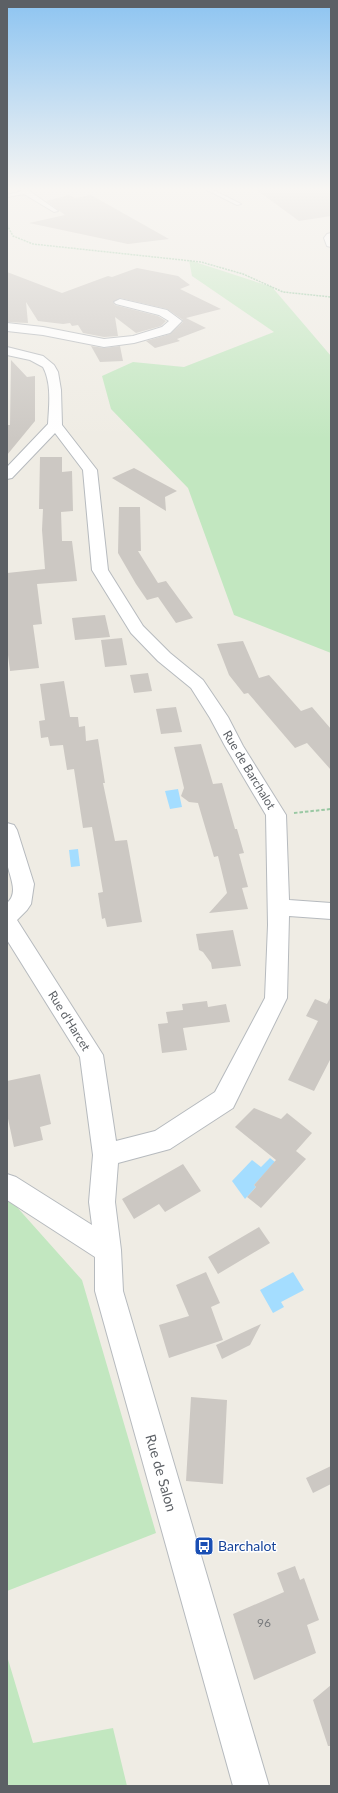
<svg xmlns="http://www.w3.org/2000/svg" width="338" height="1793" font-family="Lato,sans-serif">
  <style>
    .green { fill: #c2e7c0 }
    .water { fill: #a4ddff }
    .building { fill: #ccc8c3 }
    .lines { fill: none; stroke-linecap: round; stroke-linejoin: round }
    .service-casing { stroke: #b6babe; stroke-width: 2 }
    .minor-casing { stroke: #b6babe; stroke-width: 2 }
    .path-far1 { stroke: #99c8a3; stroke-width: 1.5; stroke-dasharray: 2 1; stroke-linecap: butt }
    .path { stroke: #99c8a3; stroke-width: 2; stroke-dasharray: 3.5 2; stroke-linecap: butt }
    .service { fill: #fff; fill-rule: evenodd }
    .minor { fill: #fff; fill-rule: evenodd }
    .labels { text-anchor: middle; stroke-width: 3; stroke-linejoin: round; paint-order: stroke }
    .street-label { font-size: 12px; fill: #5c6065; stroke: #fff }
    .near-number-label { font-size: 12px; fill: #787a7c }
    .near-street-label { font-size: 14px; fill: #5c6065; stroke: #fff }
    .near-transit-label { font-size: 14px; fill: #164399; stroke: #fff; text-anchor: start }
  </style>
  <rect width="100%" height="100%" fill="#efece4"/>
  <!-- green -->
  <path class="green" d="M189,260L272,287L331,356V653L234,615L188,488L111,409L102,376L133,362L184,367L274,332L192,276Z
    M7,1196L82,1280L156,1533L7,1591Z
    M7,1656L33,1743L113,1728L127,1786H7Z"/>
  <!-- water -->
  <path class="water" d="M178,789L182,807L170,809L165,791Z
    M78,849L80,866L71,867L69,850Z
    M270,1158L275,1162L254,1185L256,1187L245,1199L232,1181L252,1160L261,1167Z
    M293,1272L304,1290L281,1302L284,1307L273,1313L260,1290Z"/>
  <!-- building -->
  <path class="building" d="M254,188H331V216L299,221Z
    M69,195L75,198L91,195L169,239L128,244L29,223L65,215L46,201Z
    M137,268L178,276L190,285L180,289L221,309L186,318L206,328L177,339L180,341L155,348L146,341L170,334L183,322V320L167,309L120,298L113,302L115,305L158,316L166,321L161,326L136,333L115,317L118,336L104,337L83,333L78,325L72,326L70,323L63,324L38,321L26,302L28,323L7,322V272L62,293L108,276L112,277Z
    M91,346L104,348L120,346L123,361L100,362Z
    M11,360L27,377L35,376V421L7,455V425H10Z
    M40,457H62V472L72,471L73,511L61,512L62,541H72L77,581L37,584L42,624L33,625L39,668L10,671L7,647V573L45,569L42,530L43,509H39Z
    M134,468L177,491L165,497L166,511L112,478Z
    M119,507H140L141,551H138L158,583L166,581L193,618L176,623L158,597L147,600L136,584L118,553Z
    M105,615L110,637L75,640L72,618Z
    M122,638L127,665L105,667L101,640Z
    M243,641L259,678L269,675L301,711L312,707L331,729V770L307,743L295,748L248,693L244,694L229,675L217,644Z
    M148,673L152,691L134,693L130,675Z
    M64,681L70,717H78L79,727L85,726L86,741L98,739L105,783H103L115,841L127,840L142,922L107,927L105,918L102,919L98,893L103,892L92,827L83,828L74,769L67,770L63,745L50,746L48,737L41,738L39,721L45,720L40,684Z
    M176,707L182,732L161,734L156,709Z
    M201,744L213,784L222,783L235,829H237L244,853L239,854L248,887L242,888L248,909L209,913L227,893L218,856L214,857L198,803L189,802L181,796L184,788L174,747Z
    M233,930L241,966L212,969L211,963L203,952L199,950L196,934Z
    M331,996V1058L314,1091L288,1080L318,1021L306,1016L315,999L327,1004Z
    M207,1001L208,1007L226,1004L230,1022L183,1028L187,1050L162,1053L158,1024L168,1023L166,1012L183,1010L182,1004Z
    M40,1074L51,1124L40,1127L43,1140L14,1147L7,1114V1081Z
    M254,1108L281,1119L287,1113L312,1133L296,1151L306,1159L261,1208L247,1197L256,1187L254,1185L276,1160L235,1127Z
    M183,1164L201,1191L165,1212L159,1204L134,1219L122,1199Z
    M259,1227L270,1243L218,1274L208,1257Z
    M206,1272L220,1303L211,1307L223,1340L169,1358L159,1325L189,1316L176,1285Z
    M261,1324L250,1345L222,1359L216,1345Z
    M191,1397L227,1400L223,1484L186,1481Z
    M331,1466V1484L313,1493L306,1478Z
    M295,1566L300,1580L304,1578L319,1620L307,1625L316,1653L254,1680L233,1614L284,1592L277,1573Z
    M331,1685V1746H328L313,1700Z"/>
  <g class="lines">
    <defs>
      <path id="service" d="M20,188H25L58,211L54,212L24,194L7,197V195L22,191Z
        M203,188H209L241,204L237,205Z"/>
      <path id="minor" d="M331,233V247L327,246L324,238L327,234Z
        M120,299L167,310L182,321L170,333L134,343L104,347L43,335L7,331V323L43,327L104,339L133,336L162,327L169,321L159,315L116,304L114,302Z
        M7,347L43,356L54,365L58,372L61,390L62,425L97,470L108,570L143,626L170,653L203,680L228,717L243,746L286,815L289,900L331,903V919L289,916L287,998L233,1108L170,1149L118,1163L115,1202L121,1250L123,1291L269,1786H233L95,1291V1257L7,1200V1174L16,1177L92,1225L89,1202L93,1155L80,1057L7,940V903C20,892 8,875 7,861C6,849 7,835 7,823L14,825L17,830L34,884L31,904L27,910L17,920L103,1055L116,1141L155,1131L215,1092L265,998L268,925L266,815L225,746L210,718L191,688L158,661L131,633L92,570L83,470L55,433L12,478L7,479V467L48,424C49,406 52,384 43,367L30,360L7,355Z"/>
    </defs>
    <!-- service casing -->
    <use href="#service" class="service-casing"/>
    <!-- minor casing -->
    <use href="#minor" class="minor-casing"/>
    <!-- path-far1 -->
    <path class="path-far1" d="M7,225L13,236L33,244L201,262L243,274L283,292L331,297"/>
    <!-- path -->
    <path class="path" d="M294,813L331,809"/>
    <!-- service -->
    <use href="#service" class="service"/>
    <!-- minor -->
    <use href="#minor" class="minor"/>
  </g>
  <!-- sky -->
  <linearGradient id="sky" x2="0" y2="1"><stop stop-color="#8dc4f1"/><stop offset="0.43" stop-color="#f8f6f3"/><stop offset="1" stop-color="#f8f6f3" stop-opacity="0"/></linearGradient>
  <rect width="338" height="439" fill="url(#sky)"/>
  <!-- icons -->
  <defs>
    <symbol id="bus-square" viewBox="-11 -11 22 22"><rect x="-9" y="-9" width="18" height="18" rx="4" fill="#1a4fb4" stroke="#fff"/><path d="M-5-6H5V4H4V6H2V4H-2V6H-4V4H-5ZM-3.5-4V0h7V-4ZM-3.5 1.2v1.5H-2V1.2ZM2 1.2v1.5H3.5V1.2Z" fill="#fff"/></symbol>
  </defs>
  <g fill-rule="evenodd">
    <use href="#bus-square" x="193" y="1535" width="22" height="22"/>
  </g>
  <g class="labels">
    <!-- street labels -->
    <g class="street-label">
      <text transform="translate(249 770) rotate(59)" y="4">Rue de Barchalot</text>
      <text transform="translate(69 1021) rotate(58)" y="4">Rue d'Harcet</text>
    </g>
    <!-- near-number labels -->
    <g class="near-number-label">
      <text x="264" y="1627">96</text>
    </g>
    <!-- near-street labels -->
    <g class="near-street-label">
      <text transform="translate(161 1473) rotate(74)" y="5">Rue de Salon</text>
    </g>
    <!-- near-transit labels -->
    <g class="near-transit-label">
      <text x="218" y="1551">Barchalot</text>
    </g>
  </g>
  <!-- border -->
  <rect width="338" height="1793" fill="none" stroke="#5c6065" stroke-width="16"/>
</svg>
